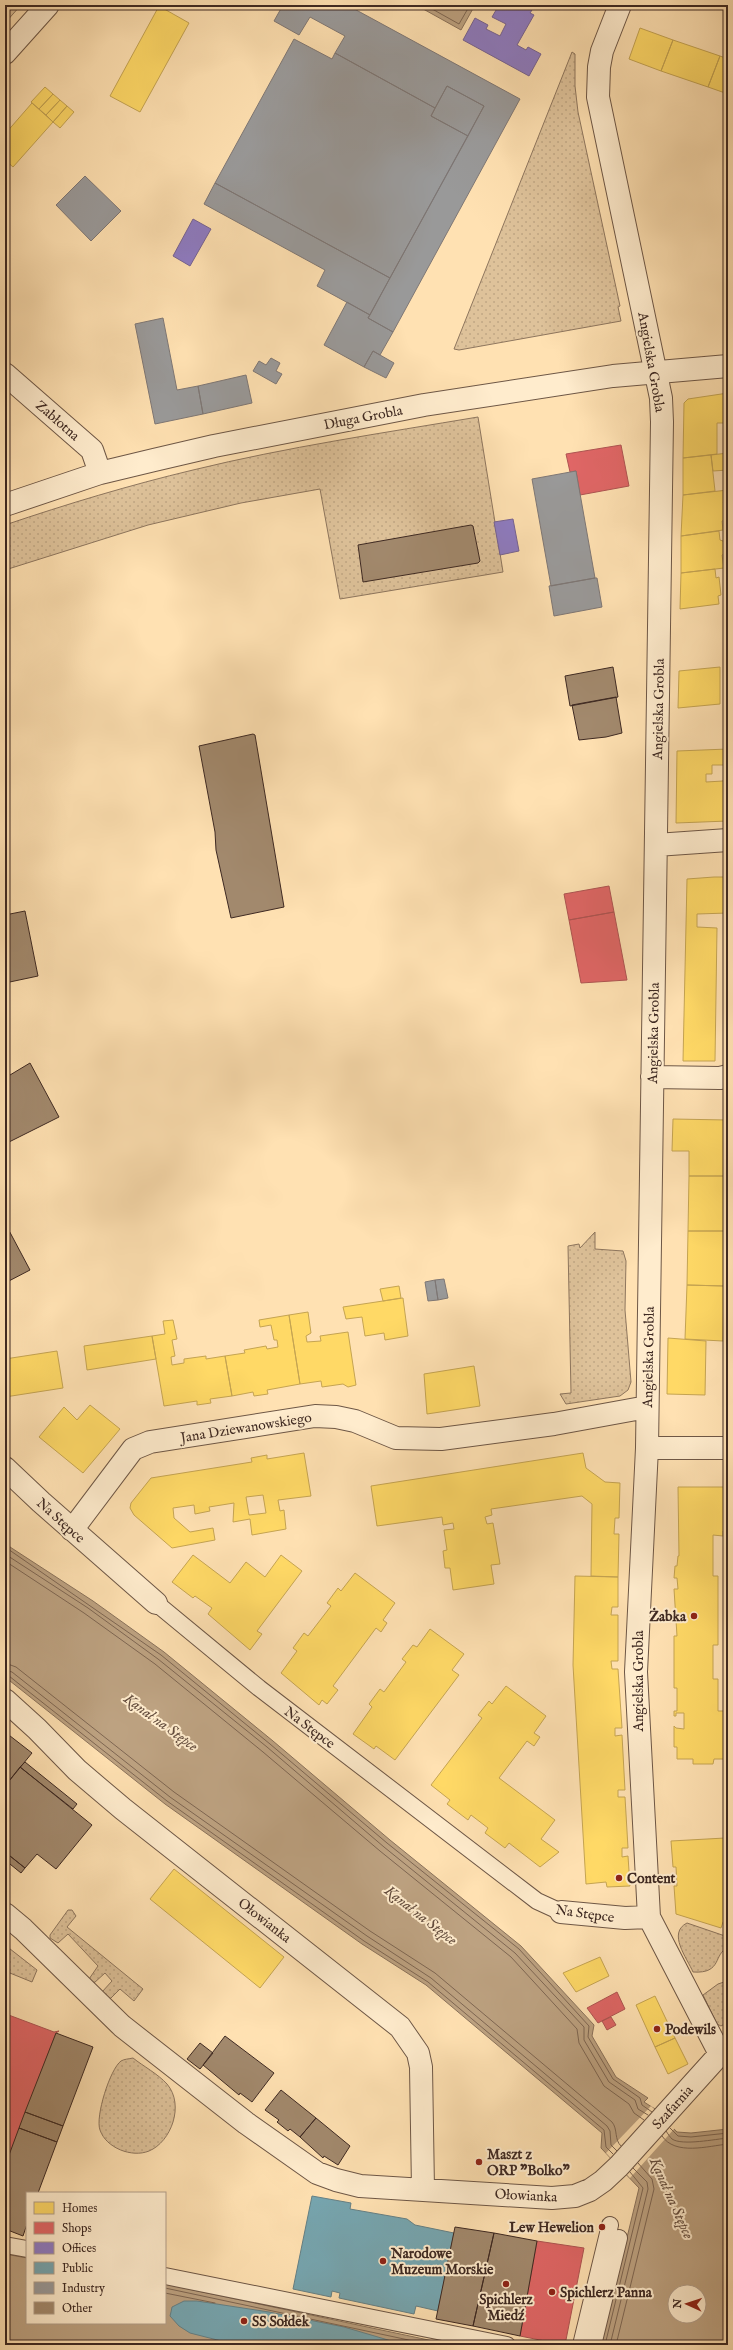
<svg xmlns="http://www.w3.org/2000/svg" width="733" height="2350" font-family="'IM FELL English',serif">
  <style>
    .grass { fill: url(#grass-dots); stroke: #8e765e }
    .water { fill: #bda281; stroke: #8a725b; fill-rule: evenodd }
    .pier { fill: #ffe1b2 }
    .homes { fill: #ffd966; stroke: #c5a452; fill-rule: evenodd }
    .shops { fill: #e06666; stroke: #af5452 }
    .offices { fill: #8e7cc3; stroke: #766393 }
    .public { fill: #76a5af; stroke: #658085 }
    .industry { fill: #999; stroke: #7e7775 }
    .lines { fill: none; stroke-linecap: round; stroke-linejoin: round }
    .shore { stroke: #7e6652; stroke-width: 1 }
    .building { fill: #a2896d; stroke: #3e2922 }
    .pedestrian-casing { stroke: #6e5746; stroke-width: 18 }
    .minor-casing { stroke: #6e5746; stroke-width: 24 }
    .pedestrian { stroke: #ffeccd; stroke-width: 16 }
    .minor { stroke: #ffeccd; stroke-width: 22 }
    .poi-dot { fill: #8f2418; stroke: #ffeccd; stroke-width: 1.5 }
    .labels { text-anchor: middle; stroke-width: 4; stroke-linejoin: round; paint-order: stroke }
    .street-label { font-size: 14px; fill: #3e2922; stroke: #ffeccd }
    .poi-label { font-size: 14px; font-weight: bold; fill: #3e2922; stroke: #ffeccd; text-anchor: start }
    .water-label { font-size: 15px; font-style: italic; fill: #644d3e; stroke: #ffeccd }
  </style>
  <defs>
    <pattern id="grass-dots" width="8" height="8" patternUnits="userSpaceOnUse"><rect width="8" height="8" fill="#dec29a"/><path d="M2 2h.1M6 6h.1" fill="none" stroke="#c0a784" stroke-width="1.8" stroke-linecap="round"/></pattern>
  </defs>
  <rect width="100%" height="100%" fill="#ffe1b2"/>
  <filter id="stains"><feTurbulence type="fractalNoise" baseFrequency=".005" numOctaves="4"/><feColorMatrix values="0 0 0 0 .2 0 0 0 0 .09 0 0 0 0 .02 0 0 0 .5 -.17"/></filter>
  <radialGradient id="worn" r=".72"><stop offset=".6" stop-color="#630" stop-opacity="0"/><stop offset="1" stop-color="#630" stop-opacity=".3"/></radialGradient>
  <!-- grass -->
  <path class="grass" d="M5,5H21L5,23Z
    M572,52L575,54V86L578,112L620,306L618,307L621,321L459,350L454,349Z
    M478,417L503,572L340,599L320,489L241,503L148,525L5,570V525C67,504 130,485 193,470C287,447 383,433 478,417Z
    M595,1232V1249L623,1251L626,1261L625,1310L631,1382L628,1390L620,1396L566,1404L560,1394L571,1393L568,1246L579,1244L580,1248Z
    M68,1910H72L76,1916L67,1927L143,1989L134,2001L120,1989L110,1999L102,1992L112,1981L105,1973L94,1983L89,1979L98,1966L68,1934L58,1943L50,1938V1935Z
    M687,1923L728,1937V1948C713,1953 723,1974 693,1972C687,1958 667,1933 687,1923Z
    M5,1945L37,1970L32,1982L5,1971Z
    M724,1982L728,1985V2022L721,2026L717,2024L703,1995L718,1984Z
    M133,2058C143,2066 158,2074 167,2084C185,2105 171,2142 149,2151C132,2158 106,2148 100,2130C95,2117 110,2069 121,2061C124,2059 129,2059 133,2058Z"/>
  <!-- water -->
  <path class="water" d="M416,5H475L461,30Z
    M5,1540L10,1547L93,1601L164,1652L273,1741L390,1840L521,1946L594,2025L592,2036L616,2077L648,2098L644,2102L655,2109L677,2132L691,2133L728,2129V2345H601L639,2188L601,2148L602,2133L426,1985L362,1944L165,1804L5,1677ZM675,2292H699V2316H675Z
    M5,2254L27,2258V2323H165V2284L452,2345H5Z"/>
  <!-- pier -->
  <path class="pier" d="M651,2106L675,2128L630,2178L606,2153Z"/>
  <!-- homes -->
  <path class="homes" d="M159,6L189,23L140,112L110,96Z
    M640,28L673,40L661,71L629,59Z
    M673,40L720,56L708,87L661,71Z
    M720,56L728,59V94L708,87Z
    M45,87L53,94L39,109L31,102Z
    M53,94L60,100L46,115L39,109Z
    M60,100L67,106L53,122L46,115Z
    M32,103L53,122L13,167L5,160V134Z
    M67,106L74,112L60,128L53,122Z
    M728,393V423H717V454L683,458L684,403L688,399Z
    M728,453V470L713,471L711,455Z
    M711,455L715,491L683,495V458Z
    M728,490V498L723,502L726,506L728,520L722,521L723,530L681,536L683,495Z
    M719,531L720,540L723,541L726,548L725,554L722,555L724,568L681,573V536Z
    M715,569L716,578L719,577L721,595L718,596L719,604L680,609L681,573Z
    M720,667V704L678,708L679,671Z
    M728,749V762H724V765H712V774H706V782L723,781L724,778H728V821L676,823L677,751Z
    M714,877H728V913L697,914V927L717,928L715,1061H683L687,879Z
    M673,1119L727,1120L726,1176H689V1151H672Z
    M689,1176H726L725,1231H688Z
    M688,1231H725L724,1286L687,1285Z
    M687,1285L724,1286L723,1341L685,1339Z
    M399,1286L401,1298L383,1301L380,1289Z
    M403,1298L408,1336L385,1340L384,1333L365,1336L362,1317L346,1319L343,1307Z
    M308,1312L311,1333L306,1336L307,1342L321,1341L320,1336L348,1332L356,1385L348,1387L343,1384L322,1387L321,1381L300,1384L289,1315Z
    M289,1315L300,1384L267,1390L268,1394L254,1396L253,1392L232,1396L225,1356L245,1353L244,1350L266,1346L267,1349L278,1347L277,1340H274L271,1325L260,1327L259,1320Z
    M173,1320L177,1339L172,1340L175,1356L171,1357L172,1365L184,1363V1359L206,1356V1359L225,1356L232,1396L210,1399L211,1403L197,1405V1401L164,1406L152,1336L165,1334L163,1321Z
    M152,1336L156,1359L87,1370L84,1346Z
    M668,1338L706,1341L705,1395L667,1394Z
    M57,1351L63,1388L5,1397V1359Z
    M474,1366L480,1406L427,1414L424,1374Z
    M90,1405L120,1429L83,1473L39,1437L64,1407L77,1420Z
    M304,1453L311,1496L278,1500L280,1511L284,1510L286,1529L252,1535L250,1519L233,1522L234,1503L209,1507L210,1511L195,1514L194,1505L173,1508L174,1518L190,1532L213,1528L215,1540L172,1548L134,1515L130,1508L131,1503L151,1478L252,1462L251,1458L267,1455V1459ZM263,1495L266,1513L249,1515L246,1497Z
    M583,1453L586,1468L605,1482L620,1483L619,1518H615L614,1534H619L618,1577L591,1576L592,1504L582,1496L491,1509L492,1515L485,1517L487,1524L493,1523L500,1564L491,1565L494,1584L453,1590L450,1568H445L443,1551L447,1550L444,1530L454,1529L453,1523L443,1525L442,1517L377,1526L371,1486Z
    M678,1487H728V1531H723V1536L713,1535V1576H718V1645H713V1679H718V1711H728V1764H725V1759H714L713,1764H693V1759H677V1747H674V1726L676,1728L684,1729V1713H676V1716H674V1711H677V1688H674V1636H677L674,1589H678L677,1578H674L675,1566H677L678,1556H679Z
    M193,1555L230,1583L246,1562L265,1577L281,1555L302,1571L257,1631L262,1634L250,1650L208,1614L212,1608L195,1596L193,1598L172,1582Z
    M355,1573L395,1603L383,1620L387,1623L381,1632L376,1628L333,1686L338,1690L327,1704L322,1700L319,1705L281,1673L297,1651L293,1648L304,1633L308,1636L331,1606L327,1603L338,1588L341,1591Z
    M575,1576L618,1577V1607H612L611,1615H618V1661H611L612,1669H618L622,1728H615V1736L622,1735L625,1790H618V1797H625L628,1848H622V1857L628,1856L630,1886L607,1887L606,1882L586,1884L573,1665Z
    M430,1629L464,1654L452,1670L459,1675L395,1760L376,1746L374,1749L353,1734L372,1707L369,1704L380,1689L384,1692L406,1662L402,1659L413,1645L417,1647Z
    M506,1686L546,1716L534,1733L540,1737L534,1746L527,1741L499,1778L555,1820L541,1839L559,1852L540,1867L509,1843L505,1848L485,1833L488,1828L471,1815L468,1820L447,1804L450,1800L431,1785L482,1718L478,1715L489,1701L492,1704Z
    M725,1838L728,1924L723,1922L721,1928L676,1914L674,1886H677L676,1867H673L671,1841Z
    M174,1869L284,1957L260,1988L150,1899Z
    M600,1957L609,1976L576,1992L563,1973Z
    M655,1996L675,2038L655,2047L636,2005Z
    M675,2038L688,2064L668,2074L655,2047Z"/>
  <!-- shops -->
  <path class="shops" d="M621,445L629,486L580,495L576,471L570,472L566,454Z
    M609,886L614,912L569,920L564,894Z
    M614,912L627,980L581,983L569,920Z
    M617,1992L625,2009L598,2023L587,2008Z
    M5,2011L6,2014L54,2032L59,2031L56,2033L5,2166Z
    M611,2017L616,2025L607,2030L602,2021Z
    M537,2241L584,2248L565,2345L520,2336Z"/>
  <!-- offices -->
  <path class="offices" d="M499,5H506L514,9L516,6L519,8L522,5L532,10L530,13L534,15L517,45L526,50L528,47L541,54L529,76L463,40L475,18L488,25L486,29L500,36L506,24L492,17Z
    M193,219L211,229L190,266L173,256Z
    M513,519L519,551L500,555L494,522Z"/>
  <!-- public -->
  <path class="public" d="M312,2196L351,2203L350,2209L407,2219L415,2225L454,2233L438,2311L416,2306L414,2314L339,2298L340,2293L332,2291L331,2297L293,2289Z
    M184,2301H197L269,2312L344,2327L405,2345H237L190,2333L179,2326L170,2316L171,2312L172,2307Z"/>
  <!-- industry -->
  <path class="industry" d="M283,5H347L520,99L393,332L368,318L484,106L447,86L435,108L335,53L345,36L310,17L299,35L274,21Z
    M294,39L332,59L335,53L435,108L431,116L468,136L390,278L215,183Z
    M447,86L484,106L468,136L431,116Z
    M85,176L121,211L91,241L56,205Z
    M215,183L390,278L370,315L317,286L325,270L204,204Z
    M347,302L370,315L368,318L393,332L380,355L373,351L364,367L324,345Z
    M163,318L177,390L198,386L203,414L155,424L135,324Z
    M373,351L394,363L386,378L364,367Z
    M271,358L280,363L276,371L282,374L276,384L253,371L259,361L266,365Z
    M246,375L252,403L203,414L198,386Z
    M576,471L595,578L551,586L532,479Z
    M595,578H597L602,607L554,616L549,586Z
    M444,1279L448,1298L438,1300L435,1280Z
    M435,1280L438,1300L428,1301L425,1282Z"/>
  <g class="lines">
    <!-- shore -->
    <path class="shore" d="M425,5L459,24L470,5
      M5,1547L161,1655L270,1744L387,1843L519,1949L589,2026L588,2037L613,2079L640,2098L642,2105L652,2112
      M5,1554L88,1608L158,1659L267,1747L384,1847L515,1953L584,2027V2040L609,2082L635,2100L638,2109L648,2115
      M5,1561L84,1613L155,1664L263,1752L380,1851L511,1957L577,2029L579,2043L604,2086L629,2104L634,2113L644,2120
      M5,1663L16,1667L174,1792L370,1931L435,1973L612,2122C618,2129 614,2140 621,2146
      M5,1670L12,1672L170,1797L367,1936L431,1978L607,2126L610,2131L611,2145L617,2151
      M5,1675L9,1676L167,1801L364,1941L428,1982L604,2130L606,2147L613,2154
      M670,2128L678,2136L691,2137L728,2133
      M666,2131C668,2134 670,2137 672,2139C682,2146 716,2139 728,2138
      M662,2136C675,2156 708,2146 728,2144
      M165,2288L432,2345
      M165,2293L215,2303
      M605,2345L643,2188L630,2172
      M610,2345L648,2189L647,2182L633,2168
      M616,2345L654,2189L652,2179L638,2163"/>
  </g>
  <!-- building -->
  <path class="building" d="M471,525L473,526L480,561L478,563L363,582L358,545Z
    M613,667L618,697L570,706L565,676Z
    M616,697L622,733L606,737L579,740L572,705Z
    M253,734L255,735L284,907L231,918L216,850L215,832L199,746Z
    M25,911L38,976L5,983V915Z
    M30,1063L59,1117L5,1144V1078Z
    M5,1223L30,1270L5,1283Z
    M5,1732L32,1753L5,1786Z
    M25,1762L77,1804L73,1809L20,1767Z
    M20,1767L92,1825L56,1869L37,1854L25,1868L5,1852V1786Z
    M5,1852L25,1868L21,1873L5,1860Z
    M56,2033L93,2047L63,2126L25,2112Z
    M225,2036L274,2073L252,2102L240,2093L239,2095L203,2065Z
    M200,2043L213,2053L200,2069L187,2059Z
    M281,2090L316,2118L300,2137L290,2129L288,2131L277,2122L279,2120L265,2110Z
    M25,2112L63,2126L57,2142L19,2128Z
    M316,2118L350,2146L338,2165L324,2156L323,2158L300,2137Z
    M19,2128L57,2142L38,2193H27V2224L23,2236L5,2229V2166Z
    M455,2227L494,2233L473,2326L436,2319Z
    M494,2233L537,2241L520,2336L473,2326Z"/>
  <g class="lines">
    <defs>
      <path id="pedestrian" d="M156,1603L259,1688L537,1901L561,1912
        M5,2245L27,2249
        M165,2276L507,2345
        M581,2345L610,2225
        M593,2345L619,2238"/>
      <path id="minor" d="M620,5L602,51L599,67L598,97L661,398L662,422L647,1448L636,1672L649,1917L720,2054
        M5,53L48,5
        M5,374L92,450L100,473
        M5,505L100,473L154,460L214,446L424,405L613,376L728,366
        M656,845L728,840
        M652,1077L720,1078L728,1076
        M647,1448H728
        M5,1468L41,1502L156,1603
        M72,1530L133,1449L150,1442L315,1416L336,1417L355,1421L396,1438L441,1439L554,1424L647,1407
        M5,1700L37,1729L77,1770L123,1809L400,2027L418,2053L421,2067L423,2189
        M561,1912L625,1918L649,1917
        M5,1914L23,1929L122,2026L246,2123L317,2173L336,2180L360,2186L552,2198L575,2196L590,2190L603,2181L619,2166L720,2054H728"/>
    </defs>
    <!-- pedestrian casing -->
    <use href="#pedestrian" class="pedestrian-casing"/>
    <!-- minor casing -->
    <use href="#minor" class="minor-casing"/>
    <!-- pedestrian -->
    <use href="#pedestrian" class="pedestrian"/>
    <!-- minor -->
    <use href="#minor" class="minor"/>
  </g>
  <!-- markers -->
  <g class="poi-dot">
    <circle cx="694" cy="1616" r="4"/>
    <circle cx="619" cy="1878" r="4"/>
    <circle cx="657" cy="2029" r="4"/>
    <circle cx="479" cy="2162" r="4"/>
    <circle cx="602" cy="2227" r="4"/>
    <circle cx="383" cy="2261" r="4"/>
    <circle cx="506" cy="2284" r="4"/>
    <circle cx="552" cy="2292" r="4"/>
    <circle cx="244" cy="2321" r="4"/>
  </g>
  <g class="labels">
    <!-- street labels -->
    <g class="street-label">
      <text transform="translate(652 362) rotate(80)" y="5">Angielska Grobla</text>
      <text transform="translate(363 417) rotate(-11)" y="5">Długa Grobla</text>
      <text transform="translate(58 420) rotate(41)" y="5">Zabłotna</text>
      <text transform="translate(658 709) rotate(-89)" y="5">Angielska Grobla</text>
      <text transform="translate(653 1033) rotate(-89)" y="5">Angielska Grobla</text>
      <text transform="translate(648 1357) rotate(-89)" y="5">Angielska Grobla</text>
      <text transform="translate(246 1427) rotate(-9)" y="5">Jana Dziewanowskiego</text>
      <text transform="translate(61 1520) rotate(42)" y="5">Na Stępce</text>
      <text transform="translate(638 1681) rotate(-90)" y="5">Angielska Grobla</text>
      <text transform="translate(310 1727) rotate(37)" y="5">Na Stępce</text>
      <text transform="translate(585 1913) rotate(8)" y="5">Na Stępce</text>
      <text transform="translate(265 1920) rotate(38)" y="5">Ołowianka</text>
      <text transform="translate(672 2107) rotate(-48)" y="5">Szafarnia</text>
      <text transform="translate(526 2195) rotate(3)" y="5">Ołowianka</text>
    </g>
    <!-- poi labels -->
    <g class="poi-label">
      <text x="686" y="1621" text-anchor="end">Żabka</text>
      <text x="627" y="1883">Content</text>
      <text x="665" y="2034">Podewils</text>
      <text x="487" y="2159">Maszt z<tspan x="487" dy="16">ORP "Bolko"</tspan></text>
      <text x="594" y="2232" text-anchor="end">Lew Hewelion</text>
      <text x="391" y="2258">Narodowe<tspan x="391" dy="16">Muzeum Morskie</tspan></text>
      <text x="560" y="2297">Spichlerz Panna</text>
      <text x="506" y="2304" text-anchor="middle">Spichlerz<tspan x="506" dy="16">Miedź</tspan></text>
      <text x="252" y="2326">SS Sołdek</text>
    </g>
    <!-- water labels -->
    <g class="water-label">
      <text transform="translate(161 1722) rotate(36)" y="5">Kanał na Stępce</text>
      <text transform="translate(421 1915) rotate(38)" y="5">Kanał na Stępce</text>
      <text transform="translate(672 2198) rotate(66)" y="5">Kanał na Stępce</text>
    </g>
  </g>
  <!-- margin -->
  <rect width="733" height="2350" fill="none" stroke="#ffe1b2" stroke-width="20"/>
  <rect x="6" y="6" width="721" height="2338" fill="none" stroke="#3e2922" stroke-width="2"/>
  <rect x="10" y="10" width="713" height="2330" fill="none" stroke="#3e2922"/>
  <!-- legend -->
  <rect x="26" y="2192" width="140" height="132" fill="#ffeccd" stroke="#b29e89"/>
  <rect x="34" y="2202" width="20" height="12" fill="#ffd966" stroke="#b29e89"/>
  <text x="62" y="2212" font-size="12" fill="#3e2922">Homes</text>
  <rect x="34" y="2222" width="20" height="12" fill="#e06666" stroke="#b29e89"/>
  <text x="62" y="2232" font-size="12" fill="#3e2922">Shops</text>
  <rect x="34" y="2242" width="20" height="12" fill="#8e7cc3" stroke="#b29e89"/>
  <text x="62" y="2252" font-size="12" fill="#3e2922">Offices</text>
  <rect x="34" y="2262" width="20" height="12" fill="#76a5af" stroke="#b29e89"/>
  <text x="62" y="2272" font-size="12" fill="#3e2922">Public</text>
  <rect x="34" y="2282" width="20" height="12" fill="#999999" stroke="#b29e89"/>
  <text x="62" y="2292" font-size="12" fill="#3e2922">Industry</text>
  <rect x="34" y="2302" width="20" height="12" fill="#a2896d" stroke="#b29e89"/>
  <text x="62" y="2312" font-size="12" fill="#3e2922">Other</text>
  <!-- north arrow -->
  <g transform="translate(687 2304) rotate(273)"><circle r="19" fill="#ffeccd" stroke="#b29e89"/>
  <path d="M0-3L7 15L0 10L-7 15Z" fill="#8f2418"/>
  <text y="-6" font-size="11" font-weight="bold" text-anchor="middle" fill="#3e2922">N</text>
  </g>
  <rect width="100%" height="100%" filter="url(#stains)"/>
  <rect width="100%" height="100%" fill="url(#worn)"/>
</svg>
